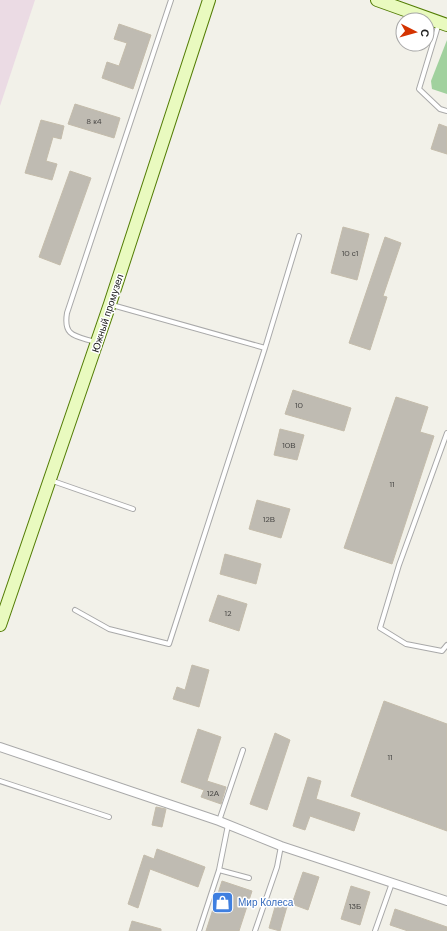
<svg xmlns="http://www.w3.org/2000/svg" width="447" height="931" font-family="'DM Sans',sans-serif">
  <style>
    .industrial { fill: #ebdbe4 }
    .forest { fill: #a1d19e }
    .building { fill: #bfbbb2; stroke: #c4bcab }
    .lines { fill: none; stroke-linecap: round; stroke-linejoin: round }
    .lane-casing { stroke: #a9a9a9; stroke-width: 6 }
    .street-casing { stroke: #a9a9a9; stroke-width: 10 }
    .secondary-casing { stroke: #537d05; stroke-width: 14 }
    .lane { stroke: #fff; stroke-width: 4 }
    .street { stroke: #fff; stroke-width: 8 }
    .secondary { stroke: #e9fabf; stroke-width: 12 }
    .labels { text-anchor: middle; stroke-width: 3; stroke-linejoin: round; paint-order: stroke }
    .number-label { font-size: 8px; fill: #494846 }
    .street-label { font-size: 10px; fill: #222; stroke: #fff }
    .shop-label { font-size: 10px; fill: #366cbe; stroke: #fff; text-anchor: start }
  </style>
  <rect width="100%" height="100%" fill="#f2f1e9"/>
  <!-- industrial -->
  <path class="industrial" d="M0,0H35L0,106Z"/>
  <!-- forest -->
  <path class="forest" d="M447,40V94L432,89L431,81Z"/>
  <!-- building -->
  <path class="building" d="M119,24L151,35L133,89L102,78L107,62L119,66L127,43L114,39Z
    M75,104L120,118L114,138L68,124Z
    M41,120L64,126L61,139L53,137L46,161L57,164L52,180L25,173Z
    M439,124L447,127V154L431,149Z
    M70,171L91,178L60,265L39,257Z
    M343,227L369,234L357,280L331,273Z
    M385,237L401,243L383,296L387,297L370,350L349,343Z
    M293,390L351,408L344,431L285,414Z
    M396,397L428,407L420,432L434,436L392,564L344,548Z
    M280,429L304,435L297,460L274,455Z
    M257,500L290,509L281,538L249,529Z
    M225,554L261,564L256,584L220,574Z
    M218,595L247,604L239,631L209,621Z
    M192,665L209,670L199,707L173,699L177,687L185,690Z
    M384,701L447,724V831L351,796Z
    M198,729L221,737L207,781L226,787L221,804L201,797L204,790L181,782Z
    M275,733L290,740L267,810L250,804Z
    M308,777L321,781L316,799L360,813L354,831L310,816L305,830L293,826Z
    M156,807L166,809L162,827L152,825Z
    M157,849L205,867L198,887L150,869L138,908L128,904L144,855L154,859Z
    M303,872L319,877L308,910L292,904Z
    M222,881L252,891L239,931H206Z
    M351,886L370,892L360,925L341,919Z
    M277,900L288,903L280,931L269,928Z
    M395,909L447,927V931H408L390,925Z
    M132,921L161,929V931H129Z"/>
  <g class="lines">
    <defs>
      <path id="lane" d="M439,23L419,89L440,109L447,111
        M112,305L265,348L299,236
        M95,342C76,336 63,337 67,313L171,0
        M447,433L399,565L380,628L406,644L442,651L447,645
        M50,480L133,509
        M75,610L109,629L169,644L265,348
        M0,781L109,817
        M219,821L243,750
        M219,870L228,825
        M199,931L219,870L249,878
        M255,931L277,867L281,846
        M375,931L392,883"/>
      <path id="street" d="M0,747L219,821L281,846L447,901"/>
      <path id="secondary" d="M377,0L447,25
        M0,625L110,304L209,0"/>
    </defs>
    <!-- lane casing -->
    <use href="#lane" class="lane-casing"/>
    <!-- street casing -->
    <use href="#street" class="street-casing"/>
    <!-- secondary casing -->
    <use href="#secondary" class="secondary-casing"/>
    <!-- lane -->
    <use href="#lane" class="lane"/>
    <!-- street -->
    <use href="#street" class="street"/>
    <!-- secondary -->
    <use href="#secondary" class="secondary"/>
  </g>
  <!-- icons -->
  <defs>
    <symbol id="shop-square" viewBox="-11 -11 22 22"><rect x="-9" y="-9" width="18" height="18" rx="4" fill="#3f7fe0" stroke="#fff"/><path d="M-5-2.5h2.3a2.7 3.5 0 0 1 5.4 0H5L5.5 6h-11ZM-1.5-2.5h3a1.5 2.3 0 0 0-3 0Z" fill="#fff"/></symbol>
  </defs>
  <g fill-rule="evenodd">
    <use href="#shop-square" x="210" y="890" width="25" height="25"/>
  </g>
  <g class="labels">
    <!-- number labels -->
    <g class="number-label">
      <text x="94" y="124">8 к4</text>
      <text x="350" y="256">10 с1</text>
      <text x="299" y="408">10</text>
      <text x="289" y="448">10В</text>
      <text x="392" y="487">11</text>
      <text x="269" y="522">12В</text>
      <text x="228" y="616">12</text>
      <text x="390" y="760">11</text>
      <text x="213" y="796">12А</text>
      <text x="355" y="909">13Б</text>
    </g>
    <!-- street labels -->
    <g class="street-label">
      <text transform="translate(107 313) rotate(-72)" y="4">Южный промузел</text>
    </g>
    <!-- shop labels -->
    <g class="shop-label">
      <text x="238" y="906">Мир Колеса</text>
    </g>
  </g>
  <!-- north arrow -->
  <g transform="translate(415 32) rotate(96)"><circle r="19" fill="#ffffff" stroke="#a7a7a7"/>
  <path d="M0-3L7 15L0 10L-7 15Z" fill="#d43300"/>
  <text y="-6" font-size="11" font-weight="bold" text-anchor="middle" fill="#222222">С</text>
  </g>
</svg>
